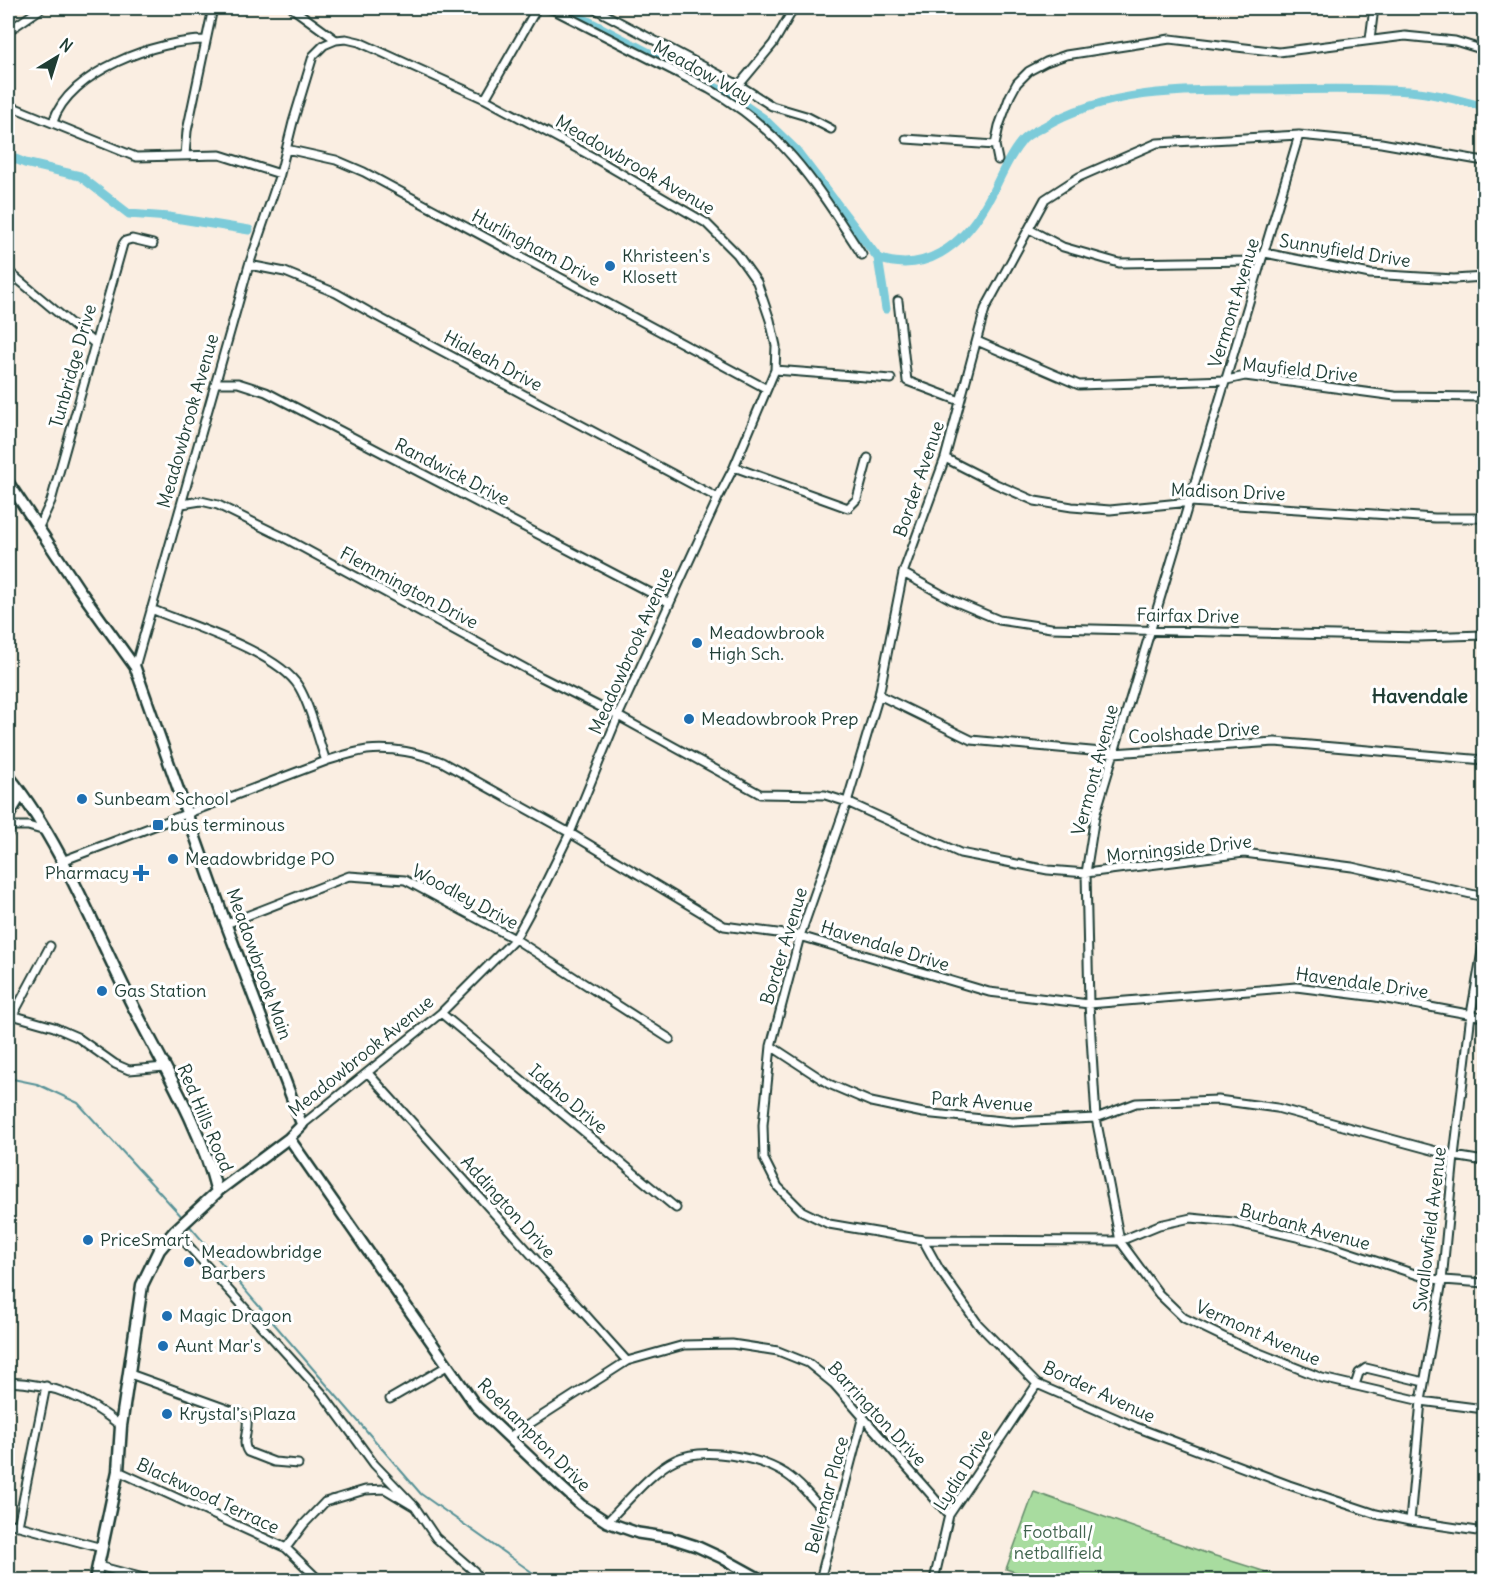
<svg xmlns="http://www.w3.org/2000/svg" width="1492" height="1588" font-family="Delius,sans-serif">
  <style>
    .green { fill: #a8dc9f; stroke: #648c6a; stroke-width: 1.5 }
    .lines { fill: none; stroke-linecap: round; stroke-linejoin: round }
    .stream { stroke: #579297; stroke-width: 2 }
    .canal { stroke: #7ccbd9; stroke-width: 9 }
    .minor-casing { stroke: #1f3d34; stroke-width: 11 }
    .tertiary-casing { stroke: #1f3d34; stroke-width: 14 }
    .secondary-casing { stroke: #1f3d34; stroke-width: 15 }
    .minor { stroke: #fff; stroke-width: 7 }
    .tertiary { stroke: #fff; stroke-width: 9 }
    .secondary { stroke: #fff; stroke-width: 10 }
    .poi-dot { fill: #1f6fb2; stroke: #fff; stroke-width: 2 }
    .labels { text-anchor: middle; stroke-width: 6; stroke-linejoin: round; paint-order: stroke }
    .street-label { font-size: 18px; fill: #1f3d34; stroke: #fff }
    .poi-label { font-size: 18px; fill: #1f3d34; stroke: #fff; text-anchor: start }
    .park-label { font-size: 18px; fill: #41654f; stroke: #fff }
    .neighbourhood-label { font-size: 20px; font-weight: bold; fill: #1f3d34; stroke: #fff }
  </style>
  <rect width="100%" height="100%" fill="#faeee2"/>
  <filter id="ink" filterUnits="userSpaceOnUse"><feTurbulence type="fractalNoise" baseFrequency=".0167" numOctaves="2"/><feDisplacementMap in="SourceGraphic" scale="12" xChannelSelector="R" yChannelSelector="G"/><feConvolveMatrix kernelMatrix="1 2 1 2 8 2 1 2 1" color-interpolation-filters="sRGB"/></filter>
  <g filter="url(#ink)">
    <!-- green -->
    <path class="green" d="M1034,1492L1206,1553L1292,1580H1040L1006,1569Z"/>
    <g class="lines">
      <!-- stream -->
      <path class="stream" d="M8,1078L37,1084L78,1103L184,1219
        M188,1224L421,1494L543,1580"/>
      <!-- canal -->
      <path class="canal" d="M563,8L728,94L763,118L796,150L878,258L886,309
        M8,156L25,163L80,176L129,214L169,217L249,230
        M878,258C925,275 962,245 985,206C998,185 1005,161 1021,142C1026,135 1035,131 1043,127C1110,87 1193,90 1268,90C1315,89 1362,88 1409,91C1435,93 1460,100 1484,107"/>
      <defs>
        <path id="minor" d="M292,8L336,40
          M545,8L554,10L709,89C784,131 817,186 862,255
          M593,8L739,85L772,106L806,116L831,129
          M8,31L42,8
          M1370,39L1374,8
          M739,85L773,44L794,8
          M485,99L537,8
          M8,105L136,157L220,155L280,174
          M53,122C69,71 157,40 206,40
          M1299,135L1095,816L1086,873L1089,1004L1096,1118L1120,1241L1159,1294L1184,1318L1242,1346L1322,1378L1421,1401L1484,1409
          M906,139L995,145
          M286,149L336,160L364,172L767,389
          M185,155L187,131L213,8
          M998,160L995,145L999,126L1010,96L1017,83L1029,71L1046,62L1066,55L1170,39L1279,52L1405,36L1455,41L1484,50
          M1484,161L1381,143L1299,135L1157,143L1079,177L1045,199L985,309L945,458L903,573L879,695L847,802L800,936L771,1046L763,1125L764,1159L778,1187L802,1211L829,1224L923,1240L939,1269L978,1324L1037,1384L1136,1427L1289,1485L1376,1514L1410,1521L1484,1532
          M1029,229L1063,247L1119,263L1251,261L1265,253L1370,274L1454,279L1484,277
          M249,265L285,272L336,293L378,317L718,498
          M8,271L94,343
          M898,301L907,381L960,401
          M977,341L1079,385L1227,380L1245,376L1395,396L1484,397
          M775,370L891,379
          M216,383H238L266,392L670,603
          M945,458L996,484L1035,501L1072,507L1110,510L1190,502L1435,518H1484
          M734,467L848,508L857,499L868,458
          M182,504L201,501L218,505L283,537L541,677L618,716L760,794L825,795L847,802L960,853L1048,870L1086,873L1244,853L1352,867L1484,897
          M39,527L51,501L123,244L125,241L132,239L153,244
          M903,573L954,601L999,620L1051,628L1419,637L1484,635
          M151,609C189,625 278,652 299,687C312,709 317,737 326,761
          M135,667L249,265L280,174L293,122L313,56L324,45L336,40L346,39L359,42L485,99L591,156L706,223L737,254L757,282L770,320L776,346L775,370L734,467L718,498L618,716L570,833L543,888L515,939L441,1013L302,1125
          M879,695L971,740L1113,753L1275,742L1484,760
          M8,826H28L45,831
          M8,834L11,826
          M62,861L326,761C339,757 353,752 367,750C392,747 420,753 442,762L570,833L724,926L800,936L989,992L1089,1004L1296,987L1376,997L1484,1017
          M226,924L349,876L405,880L515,939L670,1039
          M441,1013L676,1208
          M8,1014L54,1027L77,1037L115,1064L129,1070L165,1067
          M13,1015L50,946
          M771,1046L829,1084L871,1102L923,1113L1012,1122L1096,1118L1136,1103L1218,1100L1277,1108L1454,1156L1484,1161
          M368,1073L627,1361
          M175,1231L322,1393L374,1464L415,1507
          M923,1240L1120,1241L1159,1225L1191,1218L1233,1222L1318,1242L1430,1279L1484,1283
          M130,1374L246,1416C251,1428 240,1441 248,1452L274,1462L298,1464
          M8,1382C54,1384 85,1397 121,1426
          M1355,1385L1359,1373L1366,1368L1424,1382
          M390,1399L447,1366
          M509,1437L627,1361L684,1345L732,1344L778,1351L808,1363L834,1384L949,1515
          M118,1471L286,1548L319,1580
          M1410,1521L1421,1401L1442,1281L1454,1156L1471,1014L1484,940
          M607,1522C625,1504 653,1470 675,1460C704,1446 759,1457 786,1474C804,1486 819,1507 834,1524
          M8,1523L102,1548
          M18,1526L46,1386
          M286,1548L304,1524L325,1502L365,1490L385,1489L415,1507L436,1538L474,1571L480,1580
          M98,1566L151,1580
          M820,1580L863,1416
          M934,1580L949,1515L1037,1384"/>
        <path id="tertiary" d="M8,482L79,589L135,667L226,924L302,1125L289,1138L217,1192
          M289,1138L476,1406L559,1485L581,1505L607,1522L638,1533L671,1538L696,1546L722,1558L762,1580"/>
        <path id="secondary" d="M8,776C61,841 96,933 134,1008C164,1067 201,1127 217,1192L175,1231L159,1250L142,1285L121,1426L118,1471L95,1580
          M8,816L17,801L18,789"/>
      </defs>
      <!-- minor casing -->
      <use href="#minor" class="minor-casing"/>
      <!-- tertiary casing -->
      <use href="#tertiary" class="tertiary-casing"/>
      <!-- secondary casing -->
      <use href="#secondary" class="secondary-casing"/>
      <!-- minor -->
      <use href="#minor" class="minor"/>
      <!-- tertiary -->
      <use href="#tertiary" class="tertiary"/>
      <!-- secondary -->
      <use href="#secondary" class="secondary"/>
    </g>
  </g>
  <!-- markers -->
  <g class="poi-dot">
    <circle cx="610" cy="266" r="6"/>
    <circle cx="697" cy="643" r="6"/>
    <circle cx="689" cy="719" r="6"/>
    <circle cx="82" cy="799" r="6"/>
    <rect x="152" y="819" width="12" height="12" rx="3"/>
    <circle cx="173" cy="859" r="6"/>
    <path d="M138 864h6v6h6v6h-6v6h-6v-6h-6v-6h6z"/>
    <circle cx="102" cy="991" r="6"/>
    <circle cx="88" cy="1240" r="6"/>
    <circle cx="189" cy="1262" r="6"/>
    <circle cx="167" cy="1316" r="6"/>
    <circle cx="163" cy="1346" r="6"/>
    <circle cx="167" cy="1414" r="6"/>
  </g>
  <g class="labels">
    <!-- street labels -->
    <g class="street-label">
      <text transform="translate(703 72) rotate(29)" y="6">Meadow Way</text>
      <text transform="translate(635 165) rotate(30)" y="6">Meadowbrook Avenue</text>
      <text transform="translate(536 248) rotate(28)" y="6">Hurlingham Drive</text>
      <text transform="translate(1345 251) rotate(9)" y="6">Sunnyfield Drive</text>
      <text transform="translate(1234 303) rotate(-73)" y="6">Vermont Avenue</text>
      <text transform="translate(493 361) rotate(28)" y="6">Hialeah Drive</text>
      <text transform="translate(73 366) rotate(-74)" y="6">Tunbridge Drive</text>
      <text transform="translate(1300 370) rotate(6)" y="6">Mayfield Drive</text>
      <text transform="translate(188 421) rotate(-74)" y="6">Meadowbrook Avenue</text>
      <text transform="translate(452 472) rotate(27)" y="6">Randwick Drive</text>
      <text transform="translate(919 479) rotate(-71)" y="6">Border Avenue</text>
      <text transform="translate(1228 492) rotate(2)" y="6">Madison Drive</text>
      <text transform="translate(409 588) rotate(28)" y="6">Flemmington Drive</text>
      <text transform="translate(1188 616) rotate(1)" y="6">Fairfax Drive</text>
      <text transform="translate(631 651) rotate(-66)" y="6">Meadowbrook Avenue</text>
      <text transform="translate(1194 733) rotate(-4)" y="6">Coolshade Drive</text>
      <text transform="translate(1095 770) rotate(-75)" y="6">Vermont Avenue</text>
      <text transform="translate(1179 849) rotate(-6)" y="6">Morningside Drive</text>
      <text transform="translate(465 897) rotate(28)" y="6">Woodley Drive</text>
      <text transform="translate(784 946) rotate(-73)" y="6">Border Avenue</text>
      <text transform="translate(885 946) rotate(17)" y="6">Havendale Drive</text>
      <text transform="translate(259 964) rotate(70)" y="6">Meadowbrook Main</text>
      <text transform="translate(1362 983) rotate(8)" y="6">Havendale Drive</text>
      <text transform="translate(361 1056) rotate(-39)" y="6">Meadowbrook Avenue</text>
      <text transform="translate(568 1099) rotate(40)" y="6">Idaho Drive</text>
      <text transform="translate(982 1102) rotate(4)" y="6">Park Avenue</text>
      <text transform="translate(205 1118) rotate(67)" y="6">Red Hills Road</text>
      <text transform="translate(508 1207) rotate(48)" y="6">Addington Drive</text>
      <text transform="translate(1305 1227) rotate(15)" y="6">Burbank Avenue</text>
      <text transform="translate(1430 1229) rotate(-83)" y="6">Swallowfield Avenue</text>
      <text transform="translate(1258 1333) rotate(24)" y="6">Vermont Avenue</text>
      <text transform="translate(1099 1392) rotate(25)" y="6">Border Avenue</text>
      <text transform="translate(877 1414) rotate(47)" y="6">Barrington Drive</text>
      <text transform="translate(534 1435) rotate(45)" y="6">Roehampton Drive</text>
      <text transform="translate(963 1470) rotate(-58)" y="6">Lydia Drive</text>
      <text transform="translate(827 1495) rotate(-75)" y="6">Bellemar Place</text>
      <text transform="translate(208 1496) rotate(25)" y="6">Blackwood Terrace</text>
    </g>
    <!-- poi labels -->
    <g class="poi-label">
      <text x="622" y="262">Khristeen's<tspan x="622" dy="21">Klosett</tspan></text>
      <text x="709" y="639">Meadowbrook<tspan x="709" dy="21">High Sch.</tspan></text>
      <text x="701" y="725">Meadowbrook Prep</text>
      <text x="94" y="805">Sunbeam School</text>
      <text x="170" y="831">bus terminous</text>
      <text x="185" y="865">Meadowbridge PO</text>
      <text x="129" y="879" text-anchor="end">Pharmacy</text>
      <text x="114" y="997">Gas Station</text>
      <text x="100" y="1246">PriceSmart</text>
      <text x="201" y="1258">Meadowbridge<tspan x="201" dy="21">Barbers</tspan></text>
      <text x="179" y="1322">Magic Dragon</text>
      <text x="175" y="1352">Aunt Mar's</text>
      <text x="179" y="1420">Krystal's Plaza</text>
    </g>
    <!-- park labels -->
    <g class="park-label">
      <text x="1058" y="1538">Football/<tspan x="1058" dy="21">netballfield</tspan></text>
    </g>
    <!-- neighbourhood labels -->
    <g class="neighbourhood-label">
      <text x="1420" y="703">Havendale</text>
    </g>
  </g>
  <!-- margin -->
  <rect width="1492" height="1588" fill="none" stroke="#fff" stroke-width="30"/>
  <rect x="15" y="15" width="1462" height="1558" fill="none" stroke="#1f3d34" stroke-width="2" filter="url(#ink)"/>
  <!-- north arrow -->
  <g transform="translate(57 57) rotate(38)" stroke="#ffffff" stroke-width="4.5" paint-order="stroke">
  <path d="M0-4.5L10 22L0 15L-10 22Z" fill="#1f3d34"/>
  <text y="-9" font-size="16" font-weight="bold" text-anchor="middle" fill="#1f3d34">N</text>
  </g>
</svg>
